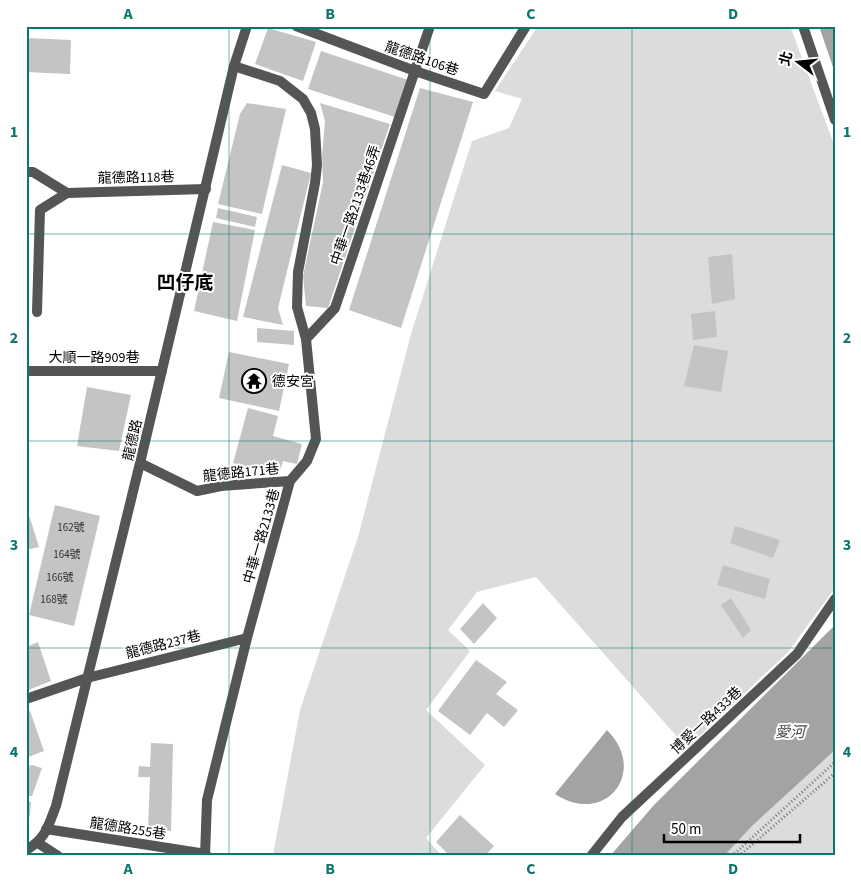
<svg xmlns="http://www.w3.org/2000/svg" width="861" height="882" font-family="'Source Sans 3','Noto Sans TC',sans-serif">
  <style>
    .green { fill: #dcdcdc }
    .water { fill: #a3a3a3 }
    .building { fill: #c4c4c4 }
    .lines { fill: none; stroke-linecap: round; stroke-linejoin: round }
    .path { stroke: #777; stroke-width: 3; stroke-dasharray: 1 2.5; stroke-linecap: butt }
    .lane { stroke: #555; stroke-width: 10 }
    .street { stroke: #555; stroke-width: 10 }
    .grid { fill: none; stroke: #0f766e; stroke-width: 1; stroke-opacity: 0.55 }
    .labels { text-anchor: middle; stroke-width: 4; stroke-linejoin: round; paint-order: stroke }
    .number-label { font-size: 11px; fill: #313131 }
    .street-label { font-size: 14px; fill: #000; stroke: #fff }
    .poi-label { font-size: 14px; fill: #000; stroke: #fff; text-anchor: start }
    .water-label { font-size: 15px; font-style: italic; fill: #444; stroke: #fff }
    .district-label { font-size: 19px; font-weight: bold; fill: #000; stroke: #fff }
    .neatline { fill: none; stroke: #0f766e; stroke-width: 2 }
    .grid-label { font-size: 16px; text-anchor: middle; font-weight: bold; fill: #0f766e }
  </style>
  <rect width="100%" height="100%" fill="#fff"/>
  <!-- green -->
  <path class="green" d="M538,26H790L835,147V588L788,652L687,748L536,577L477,592L448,630L470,651L426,710L485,765L426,838L442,856L273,855L300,710L358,537L411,334L472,141L509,128L522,99L495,91Z
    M835,750V856H724L752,826Z"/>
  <!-- water -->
  <path class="water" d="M819,26H835V73Z
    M835,625V750L752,826L724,856H610L654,805Z
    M607,730C649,772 605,827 555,794Z"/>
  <!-- building -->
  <path class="building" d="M268,28L316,42L303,81L255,64Z
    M26,38L71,40L70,74L26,72Z
    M321,51L408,80L395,117L308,89Z
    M420,88L473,102L401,328L349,310Z
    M247,103L286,109L262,214L218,204L240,114Z
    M320,103L390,124L328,308L306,306L303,276L323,182L322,155L325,121Z
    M282,165L311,173L278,308L283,325L243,317Z
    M218,208L257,217L255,227L216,218Z
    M213,222L255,230L237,321L194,311Z
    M732,254L735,299L712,304L708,257Z
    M715,311L717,337L693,340L691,314Z
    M257,328L294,331V345L257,342Z
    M694,345L728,351L721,392L684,386Z
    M229,352L289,364L279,411L219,398Z
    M87,387L131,395L119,451L77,446Z
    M248,408L278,416L273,436L302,444L297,464L283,461L279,475L233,463Z
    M55,505L100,516L74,626L29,615Z
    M29,515L39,547L26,550V516Z
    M735,526L780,540L773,558L730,543Z
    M723,565L770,579L765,599L717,585Z
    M731,598L751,630L743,638L721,605Z
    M483,603L497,618L474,644L460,629Z
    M38,642L51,681L26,691V647Z
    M476,660L507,682L496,694L518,710L504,727L487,713L470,735L438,711Z
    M30,711L44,751L26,758V712Z
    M151,743L173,744L171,831L148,830L150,777H138L139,766L150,767Z
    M32,765L42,768L32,796H26V767Z
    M26,801L31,802L30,816L26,822Z
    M460,815L494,846L485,856H450L436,842Z"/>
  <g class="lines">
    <!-- path -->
    <path class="path" d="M732,856L835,762
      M739,856L835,773"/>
    <!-- lane -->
    <path class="lane" d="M296,26L415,71L484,94L526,26
      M803,26L835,120
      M26,172H33L67,193L206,189
      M37,312L40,210L67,193
      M306,339L335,308L430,26
      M26,371H162
      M140,463L197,491L221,486L290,481
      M26,699L87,678L247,638
      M46,829L206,854
      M38,843L58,856
      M205,856L207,800L247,638L290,481L307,461L316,439L306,339L297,307L298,272L315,183L317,165L315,129L311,113L303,99L280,81L234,66
      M591,856L622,817L797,654L835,599"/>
    <!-- street -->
    <path class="street" d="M26,850C46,839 48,826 56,806L140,463L234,66L247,26"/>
  </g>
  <!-- grid -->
  <path class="grid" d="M229,26V856M430,26V856M632,26V856M26,234H835M26,441H835M26,648H835"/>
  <!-- icons -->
  <defs>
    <symbol id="temple-ring" viewBox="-11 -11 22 22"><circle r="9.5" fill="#fff" stroke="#000" stroke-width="1.5"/><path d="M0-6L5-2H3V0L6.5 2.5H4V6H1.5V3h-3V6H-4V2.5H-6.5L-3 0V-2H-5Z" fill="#000"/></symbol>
  </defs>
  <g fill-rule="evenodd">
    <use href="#temple-ring" x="240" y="367" width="28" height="28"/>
  </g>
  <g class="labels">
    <!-- number labels -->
    <g class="number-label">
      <text x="71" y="531">162號</text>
      <text x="67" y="558">164號</text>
      <text x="60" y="581">166號</text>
      <text x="54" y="603">168號</text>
    </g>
    <!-- street labels -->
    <g class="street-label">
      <text transform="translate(422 58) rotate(19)" y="5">龍德路106巷</text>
      <text transform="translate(136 177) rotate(-1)" y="5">龍德路118巷</text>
      <text transform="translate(355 205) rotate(-71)" y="5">中華一路2133巷46弄</text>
      <text x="94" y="362">大順一路909巷</text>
      <text transform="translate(132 440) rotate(-77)" y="5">龍德路</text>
      <text transform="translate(241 472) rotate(-6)" y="5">龍德路171巷</text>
      <text transform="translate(261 536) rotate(-74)" y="5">中華一路2133巷</text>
      <text transform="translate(163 644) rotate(-14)" y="5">龍德路237巷</text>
      <text transform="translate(706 720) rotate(-43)" y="5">博愛一路433巷</text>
      <text transform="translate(128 828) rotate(9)" y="5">龍德路255巷</text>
    </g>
    <!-- poi labels -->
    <g class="poi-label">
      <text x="272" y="386">德安宮</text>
    </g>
    <!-- water labels -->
    <g class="water-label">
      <text x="790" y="737">愛河</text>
    </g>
    <!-- district labels -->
    <g class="district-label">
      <text x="185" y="289">凹仔底</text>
    </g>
  </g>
  <!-- border -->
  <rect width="861" height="882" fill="none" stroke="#ffffff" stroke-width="55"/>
  <!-- north arrow -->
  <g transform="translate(798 62) rotate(286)" stroke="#ffffff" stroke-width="4" paint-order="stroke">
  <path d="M0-4L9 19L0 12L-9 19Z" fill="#000000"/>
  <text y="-8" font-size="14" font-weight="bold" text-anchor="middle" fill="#000000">北</text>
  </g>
  <!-- scale -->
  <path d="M664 834v8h136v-8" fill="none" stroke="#000000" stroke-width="2.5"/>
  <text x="671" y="834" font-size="15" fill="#000000" stroke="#ffffff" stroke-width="4" paint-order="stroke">50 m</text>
  <rect x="28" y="28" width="806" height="826" class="neatline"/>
  <g class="grid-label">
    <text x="128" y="19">A</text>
    <text x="330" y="19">B</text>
    <text x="531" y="19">C</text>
    <text x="733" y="19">D</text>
    <text x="14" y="137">1</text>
    <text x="847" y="137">1</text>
    <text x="14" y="343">2</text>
    <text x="847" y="343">2</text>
    <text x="14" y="550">3</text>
    <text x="847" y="550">3</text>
    <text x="14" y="757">4</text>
    <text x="847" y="757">4</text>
    <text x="128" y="874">A</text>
    <text x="330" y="874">B</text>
    <text x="531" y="874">C</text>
    <text x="733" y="874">D</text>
  </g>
</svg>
